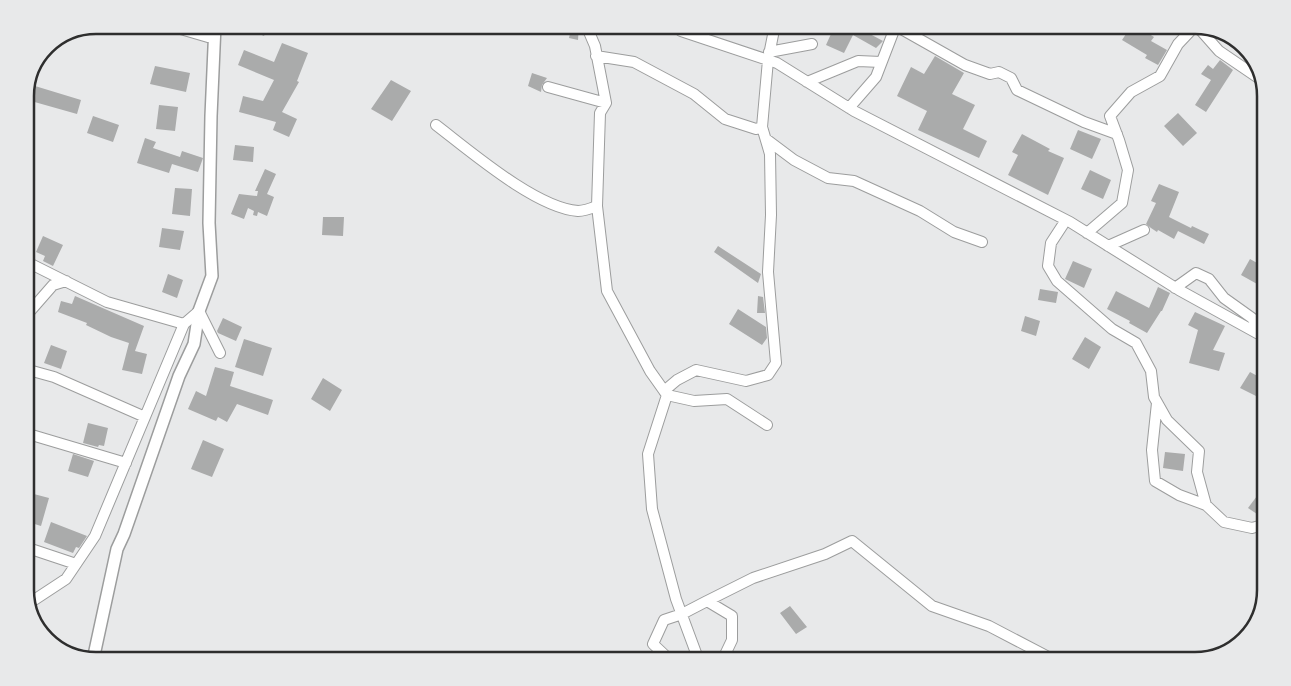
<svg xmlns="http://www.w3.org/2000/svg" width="1291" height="686" font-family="'Noto Serif',serif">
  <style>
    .building { fill: #aaabab }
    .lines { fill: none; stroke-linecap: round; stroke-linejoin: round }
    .minor-casing { stroke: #9c9d9d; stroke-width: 12 }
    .tertiary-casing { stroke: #9c9d9d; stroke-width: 14 }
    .minor { stroke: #fff; stroke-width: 10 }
    .tertiary { stroke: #fff; stroke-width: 11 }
    .rim { fill: none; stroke: #2e2e2e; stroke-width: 2.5 }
  </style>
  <rect width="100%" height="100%" fill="#e8e9ea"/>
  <!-- building -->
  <path class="building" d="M238,25H269L264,36Z
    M572,25H579L578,40L569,38Z
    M835,25H875L870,34L883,41L876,48L853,35L844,53L826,45Z
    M1132,25H1135L1154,37L1151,41L1167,50L1158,65L1145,58L1147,55L1122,40Z
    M282,43L308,53L297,81L299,82L282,112L297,119L289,137L273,130L276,122L239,112L243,96L263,101L274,80L238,65L244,50L274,62Z
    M935,56L964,73L952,94L975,105L963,129L987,141L979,158L918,130L927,111L897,96L911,67L924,74Z
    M1220,60L1233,70L1206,112L1195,105L1211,80L1201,74L1208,65L1213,69Z
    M155,66L190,73L186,92L150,84Z
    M532,73L547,78L542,85L541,92L528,86Z
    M391,80L411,91L392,121L371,109Z
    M35,86L81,100L77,114L31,101Z
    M159,105L178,107L175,131L156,129Z
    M1178,113L1197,133L1183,146L1164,126Z
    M93,116L119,125L113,142L87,133Z
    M1078,130L1101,139L1092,159L1070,149Z
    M1022,134L1050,149L1048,151L1064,158L1048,195L1008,175L1018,155L1012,152Z
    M145,138L156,142L153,148L180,157L182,151L203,158L198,172L172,164L169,173L137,163Z
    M235,145L254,147L253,162L233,160Z
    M265,169L276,174L267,194L274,197L267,216L258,212L257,216L253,215L254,211L248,208L244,219L231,214L239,194L257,196L258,191H255Z
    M1090,170L1111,180L1103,199L1081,189Z
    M1159,184L1179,192L1169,217L1191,228L1192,226L1209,234L1204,244L1178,231L1174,239L1158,230L1157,232L1151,228L1146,224L1156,203L1151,201Z
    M175,188L192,189L190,216L172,214Z
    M323,217H344L343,236L322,235Z
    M162,228L184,231L180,250L159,247Z
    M43,236L63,245L53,266L43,261L45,256L36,252Z
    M718,246L761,274L758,283L714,252Z
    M1250,259L1266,268V289L1241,275Z
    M1073,261L1092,269L1084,288L1065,279Z
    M168,274L183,280L177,298L162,292Z
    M1158,287L1170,293L1162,311H1161L1147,333L1129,323L1130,321L1107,309L1116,291L1149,308Z
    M1040,289L1058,292L1056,303L1038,300Z
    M75,296L144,326L135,351L147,354L142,374L122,370L129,343L111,337L86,325L87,323L58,312L61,301L72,304Z
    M758,296L763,297L765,313H757Z
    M738,309L766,327L767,338L762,345L729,324Z
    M1195,312L1225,326L1213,350L1225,353L1219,371L1189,363L1198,330L1188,325Z
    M1025,316L1040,321L1036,336L1021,331Z
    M223,318L242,327L236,341L218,333L217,331Z
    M1085,337L1101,347L1089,369L1072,359Z
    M244,339L272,348L263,376L235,367Z
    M51,345L67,351L61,369L44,363Z
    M215,367L234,372L230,386L273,400L268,415L237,404L227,422L218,417L216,421L188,409L196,391L206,396Z
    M1250,372L1265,380L1256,396L1240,388Z
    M323,378L342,390L330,411L311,399Z
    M88,423L108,428L104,446L99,445L98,447L83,443Z
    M203,440L224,449L212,477L191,469Z
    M1165,452L1185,454L1183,471L1163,468Z
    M73,454L94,461L88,477L68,471Z
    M1266,484V517L1263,518L1248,508Z
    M30,493L49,498L41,526L25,521V508Z
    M51,522L87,536L79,548L76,547L73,553L44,542Z
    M790,606L807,627L796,634L780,613Z"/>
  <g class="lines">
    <defs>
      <path id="minor" d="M167,25L208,37
        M586,25L595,46L606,103L600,113L597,206L607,291L650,371L667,395L648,454L652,509L676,599L699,661
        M673,25L681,31L777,63L854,111L1070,222L1179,290L1266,338
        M896,26L965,65L990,74L999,72L1011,78L1017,90L1084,122L1117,134
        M769,52L812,44
        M596,56L634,62L694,94L725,119L756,129L762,127
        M807,82L858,61L881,62
        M548,87L606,103
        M849,108L876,77L896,25
        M436,125C470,151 536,208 578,211C584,211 592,208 597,206
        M766,139L794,160L828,178L854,181L920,211L954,232L982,242
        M1066,220L1051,243L1048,266L1057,281L1112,329L1136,343L1151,371L1154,397L1167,420L1199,451L1197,472L1206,505L1224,522L1252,528L1266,524
        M1087,233L1122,203L1128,170L1119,140L1110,116L1131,92L1160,76L1178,44L1196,25L1219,51L1263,81
        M1108,246L1144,230
        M25,261L107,302L184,324
        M1175,288L1196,273L1209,279L1224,298L1252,318L1265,336
        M25,317L53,285L66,281
        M25,369L54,377L145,417
        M664,391L677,380L696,370L746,381L768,375L776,363L768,272L771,215L770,154L762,127L768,60L775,25
        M667,395L694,401L727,399L767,425
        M1157,403L1152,450L1155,481L1179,495L1206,505
        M25,433L126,463
        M25,547L76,564
        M707,601L753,578L825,554L852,541L932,606L989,626L1056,661
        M28,604L66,579L95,536L184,324L199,311L220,353
        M671,661L653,644L664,620L682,614L707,601L732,616V640L722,661"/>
      <path id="tertiary" d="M93,660L117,549L124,534L179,376L194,344L199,311L212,276L209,223L211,116L215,25"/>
    </defs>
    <!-- minor casing -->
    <use href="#minor" class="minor-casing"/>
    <!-- tertiary casing -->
    <use href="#tertiary" class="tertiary-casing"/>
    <!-- minor -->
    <use href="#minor" class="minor"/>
    <!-- tertiary -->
    <use href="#tertiary" class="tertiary"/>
  </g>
  <!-- crop -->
  <path d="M0 0H1291V686H0ZM96 34H1195A62 62 0 0 1 1257 96V590A62 62 0 0 1 1195 652H96A62 62 0 0 1 34 590V96A62 62 0 0 1 96 34Z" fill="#e8e9ea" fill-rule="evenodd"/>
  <path class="rim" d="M96 34H1195A62 62 0 0 1 1257 96V590A62 62 0 0 1 1195 652H96A62 62 0 0 1 34 590V96A62 62 0 0 1 96 34Z"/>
</svg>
